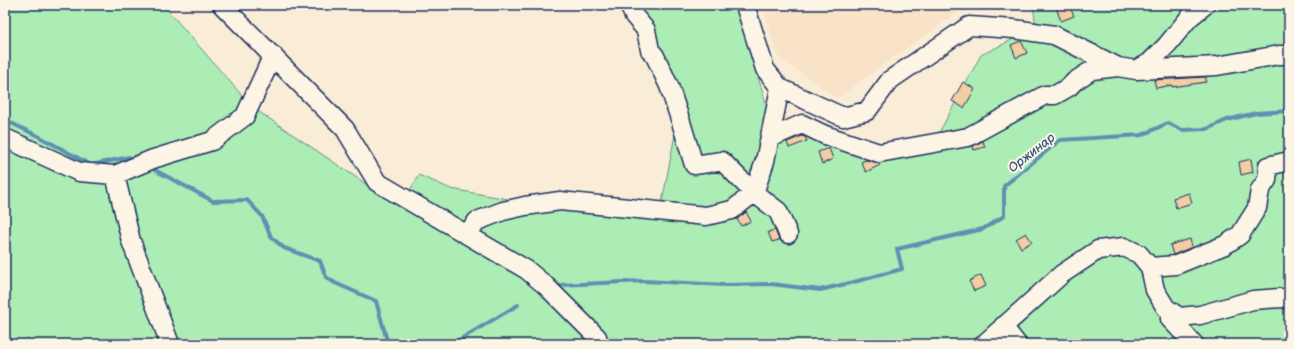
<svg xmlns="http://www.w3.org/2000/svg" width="1294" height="349" font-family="'Balsamiq Sans',sans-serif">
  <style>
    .built { fill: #f8e3c8 }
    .green { fill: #acedb5; stroke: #648e8a }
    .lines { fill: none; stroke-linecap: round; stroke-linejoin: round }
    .stream { stroke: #5e90b3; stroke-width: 4 }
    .building { fill: #f3cda3; stroke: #1b2f5e }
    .minor-casing { stroke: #1b2f5e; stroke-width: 21 }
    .minor { stroke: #fcf5e5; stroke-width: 18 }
    .labels { text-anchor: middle; stroke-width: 4; stroke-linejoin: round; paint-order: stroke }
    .water-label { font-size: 13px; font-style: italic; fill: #375782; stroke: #fcf5e5 }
  </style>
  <rect width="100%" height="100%" fill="#faedd8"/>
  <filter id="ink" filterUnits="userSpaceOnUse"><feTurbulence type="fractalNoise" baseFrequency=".025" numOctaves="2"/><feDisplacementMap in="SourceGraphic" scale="8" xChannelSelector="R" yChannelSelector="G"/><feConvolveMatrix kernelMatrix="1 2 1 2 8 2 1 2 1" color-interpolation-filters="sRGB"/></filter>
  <g filter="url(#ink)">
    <!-- built -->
    <path class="built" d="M762,5H968L837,98L778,57Z"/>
    <!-- green -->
    <path class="green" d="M5,5H163L252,107L400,207L419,175L451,189L548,206L660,213L677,124L623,5H736L775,132L828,125L866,150L934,142L981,55L1036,28L1033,5H1289V344H5Z"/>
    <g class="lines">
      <!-- stream -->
      <path class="stream" d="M5,120L38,136L91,165L129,157L136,160
        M149,167L213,201L247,200L262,216L271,237L284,248L320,261L326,277L335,283L376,301L388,344
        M561,285L643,281L727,285L771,284L820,290L854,282L902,269L897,249L983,229L1004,216V186L1060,140L1142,135L1168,123L1182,130L1207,129L1227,120L1256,113L1289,111
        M446,344L459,340L518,305"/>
    </g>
    <!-- building -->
    <path class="building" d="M1055,5H1069L1074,16L1061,21Z
      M1021,41L1027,53L1016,58L1011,45Z
      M1206,77V82L1172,87V85L1156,88L1154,80Z
      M963,82L975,89L964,108L952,101Z
      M802,136L805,137L807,141L789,148L787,142Z
      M983,141L985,147L974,150L973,146Z
      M829,148L833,159L822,164L818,152Z
      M1251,159L1253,172L1241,175L1239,162Z
      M866,160L879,163L880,165L866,172L861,162Z
      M1189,193L1192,203L1176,208L1173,198Z
      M746,212L751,221L741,226L737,219Z
      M775,230L779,240L772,242L768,232Z
      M1026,233L1032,242L1021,248L1016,239Z
      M1190,239L1192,247L1173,255L1170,245Z
      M981,275L986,286L974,291L969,281Z"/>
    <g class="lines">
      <defs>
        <path id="minor" d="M222,5L345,129L377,182L527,270L545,285L597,337L599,344
          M629,5L634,16L646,30L650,50L655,56L669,86L681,122L694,165L722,161L754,193L778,211L788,234
          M745,5L765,69L780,88L843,117L867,111L890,80L969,26L1014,29L1054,35L1118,67L1136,70L1149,63L1167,45L1189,18L1205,5
          M1137,70L1217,66L1279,55H1289
          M5,138L79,172L115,175L153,159L212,141L245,116L273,55
          M770,138L802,124L825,135L879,153L968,137L1045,95H1055L1069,87L1075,81L1092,70L1118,67
          M115,175L131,241L170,344
          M467,234L477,221L503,211L525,206L560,201L706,216L732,210L754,193L765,161L780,88
          M1150,267L1176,265L1225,245L1240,235L1257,208L1260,190L1267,180L1268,166L1289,161
          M1172,312L1170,319L1194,344
          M1003,326L1017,344
          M984,344L1062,274L1098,250L1124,247L1139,254L1150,267L1155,290L1166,308L1179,317L1200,315L1253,300L1280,298L1289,299"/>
      </defs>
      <!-- minor casing -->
      <use href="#minor" class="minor-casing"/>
      <!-- minor -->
      <use href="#minor" class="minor"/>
    </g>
  </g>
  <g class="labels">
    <!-- water labels -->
    <g class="water-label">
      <text transform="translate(1031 152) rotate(-38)" y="5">Оржинар</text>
    </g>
  </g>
  <!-- margin -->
  <rect width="1294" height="349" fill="none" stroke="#fcf5e5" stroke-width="20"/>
  <rect x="10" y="10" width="1274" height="329" fill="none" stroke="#1b2f5e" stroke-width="1.5" filter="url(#ink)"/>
</svg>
